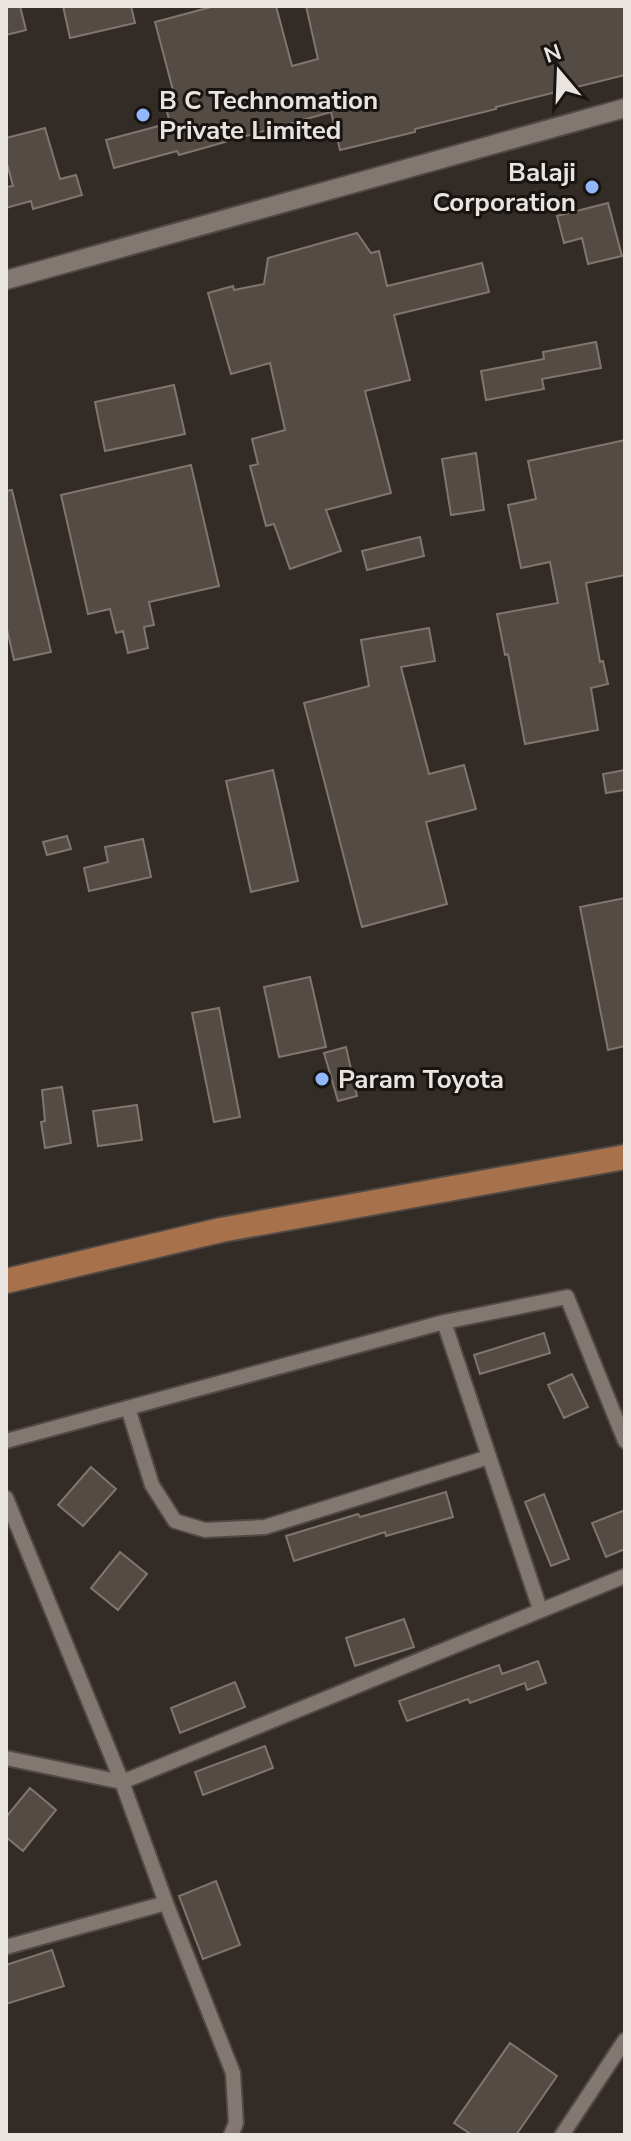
<svg xmlns="http://www.w3.org/2000/svg" width="631" height="2141" font-family="'Nunito Sans',sans-serif">
  <style>
    .building { fill: #544b45; stroke: #80756f; stroke-width: 2 }
    .lines { fill: none; stroke-linecap: round; stroke-linejoin: round }
    .minor-casing { stroke: #514945; stroke-width: 18 }
    .tertiary-casing { stroke: #514945; stroke-width: 22 }
    .primary-casing { stroke: #514945; stroke-width: 28 }
    .minor { stroke: #827771; stroke-width: 14 }
    .tertiary { stroke: #827771; stroke-width: 18 }
    .primary { stroke: #a7724b; stroke-width: 24 }
    .poi-dot { fill: #93b7fd; stroke: #181412; stroke-width: 3 }
    .labels { text-anchor: middle; stroke-width: 6; stroke-linejoin: round; paint-order: stroke }
    .poi-label { font-size: 26px; font-weight: bold; fill: #e9e4e0; stroke: #181412; text-anchor: start }
  </style>
  <rect width="100%" height="100%" fill="#332b25"/>
  <!-- building -->
  <path class="building" d="M6,6H20L26,30L6,35Z
    M63,6H131L135,23L70,38Z
    M215,6H276L292,66L318,59L306,6H625V75L496,107V109L415,129V132L340,150L331,112L179,155L177,151L114,168L106,140L170,123L164,101L175,98L155,22Z
    M45,128L60,179L76,175L82,195L33,209L31,201L6,208V187L13,186L6,160V138Z
    M608,203L622,256L588,264L582,238L564,243L557,216Z
    M357,233L371,253L379,251L387,286L482,263L489,292L394,315L410,380L365,391L391,493L326,510L341,551L290,569L274,524L266,526L250,466L258,464L252,439L285,430L270,363L231,374L208,293L233,286L234,290L264,284L268,258Z
    M596,342L601,368L542,379L544,389L486,400L481,371L544,359L543,352Z
    M174,385L185,434L105,451L95,402Z
    M625,440V575L586,583L600,662L603,661L608,684L591,688L598,730L525,744L508,654L505,655L497,614L558,603L550,562L521,568L508,505L536,499L528,461Z
    M476,453L484,510L451,515L442,459Z
    M191,465L219,586L149,602L154,625L144,627L148,648L128,653L123,631L116,633L110,609L88,614L61,495Z
    M12,490L51,652L14,660L6,625V491Z
    M420,537L424,556L367,570L362,551Z
    M429,628L435,661L401,667L429,774L464,765L476,809L426,822L447,904L362,927L304,703L369,686L361,640Z
    M273,770L298,881L251,892L226,781Z
    M625,770V790L606,793L603,774Z
    M67,836L71,849L47,855L43,842Z
    M143,839L151,877L89,891L84,868L108,862L105,847Z
    M625,898V1046L608,1050L580,907Z
    M310,977L326,1047L279,1057L264,987Z
    M219,1008L240,1117L214,1122L192,1013Z
    M346,1047L357,1096L338,1101L324,1053Z
    M62,1087L71,1143L45,1148L41,1122L45,1121L42,1090Z
    M137,1105L142,1140L98,1146L93,1111Z
    M544,1333L550,1353L480,1374L474,1355Z
    M572,1374L588,1407L564,1418L548,1385Z
    M91,1467L116,1489L83,1526L58,1505Z
    M446,1492L453,1517L386,1536L385,1532L294,1561L286,1536L358,1514L360,1517Z
    M544,1494L569,1559L551,1566L525,1502Z
    M625,1510V1549L606,1557L592,1523Z
    M120,1552L147,1574L118,1610L91,1588Z
    M404,1619L414,1647L355,1666L346,1638Z
    M538,1661L546,1683L527,1690L525,1683L470,1703L468,1699L407,1721L399,1701L499,1665L502,1674Z
    M235,1682L245,1707L180,1733L171,1708Z
    M265,1746L273,1768L203,1795L195,1772Z
    M30,1788L56,1810L23,1851L6,1837V1817Z
    M216,1881L240,1945L203,1959L179,1896Z
    M52,1950L64,1986L6,2004V1965Z
    M510,2043L557,2076L516,2135H472L454,2123Z"/>
  <g class="lines">
    <defs>
      <path id="minor" d="M444,1322L540,1609
        M128,1408L152,1485L175,1521L205,1530L265,1527L489,1457
        M6,1441L444,1322L567,1297L625,1441
        M6,1498L122,1782L166,1903L233,2073L236,2123L231,2135
        M6,1758L122,1782L625,1576
        M6,1947L166,1903
        M562,2135L625,2040"/>
      <path id="tertiary" d="M6,280L625,108"/>
      <path id="primary" d="M6,1281L221,1230L625,1157"/>
    </defs>
    <!-- minor casing -->
    <use href="#minor" class="minor-casing"/>
    <!-- tertiary casing -->
    <use href="#tertiary" class="tertiary-casing"/>
    <!-- primary casing -->
    <use href="#primary" class="primary-casing"/>
    <!-- minor -->
    <use href="#minor" class="minor"/>
    <!-- tertiary -->
    <use href="#tertiary" class="tertiary"/>
    <!-- primary -->
    <use href="#primary" class="primary"/>
  </g>
  <!-- markers -->
  <g class="poi-dot">
    <circle cx="143" cy="115" r="8"/>
    <circle cx="592" cy="187" r="8"/>
    <circle cx="322" cy="1079" r="8"/>
  </g>
  <g class="labels">
    <!-- poi labels -->
    <g class="poi-label">
      <text x="159" y="109">B C Technomation<tspan x="159" dy="30">Private Limited</tspan></text>
      <text x="576" y="181" text-anchor="end">Balaji<tspan x="576" dy="30">Corporation</tspan></text>
      <text x="338" y="1088">Param Toyota</text>
    </g>
  </g>
  <!-- border -->
  <rect width="631" height="2141" fill="none" stroke="#e9e4e0" stroke-width="16"/>
  <!-- north arrow -->
  <g transform="translate(559 72) rotate(341)" stroke="#181412" stroke-width="6" paint-order="stroke">
  <path d="M0-6L14 30L0 20L-14 30Z" fill="#e9e4e0"/>
  <text y="-12" font-size="22" font-weight="bold" text-anchor="middle" fill="#e9e4e0">N</text>
  </g>
</svg>
